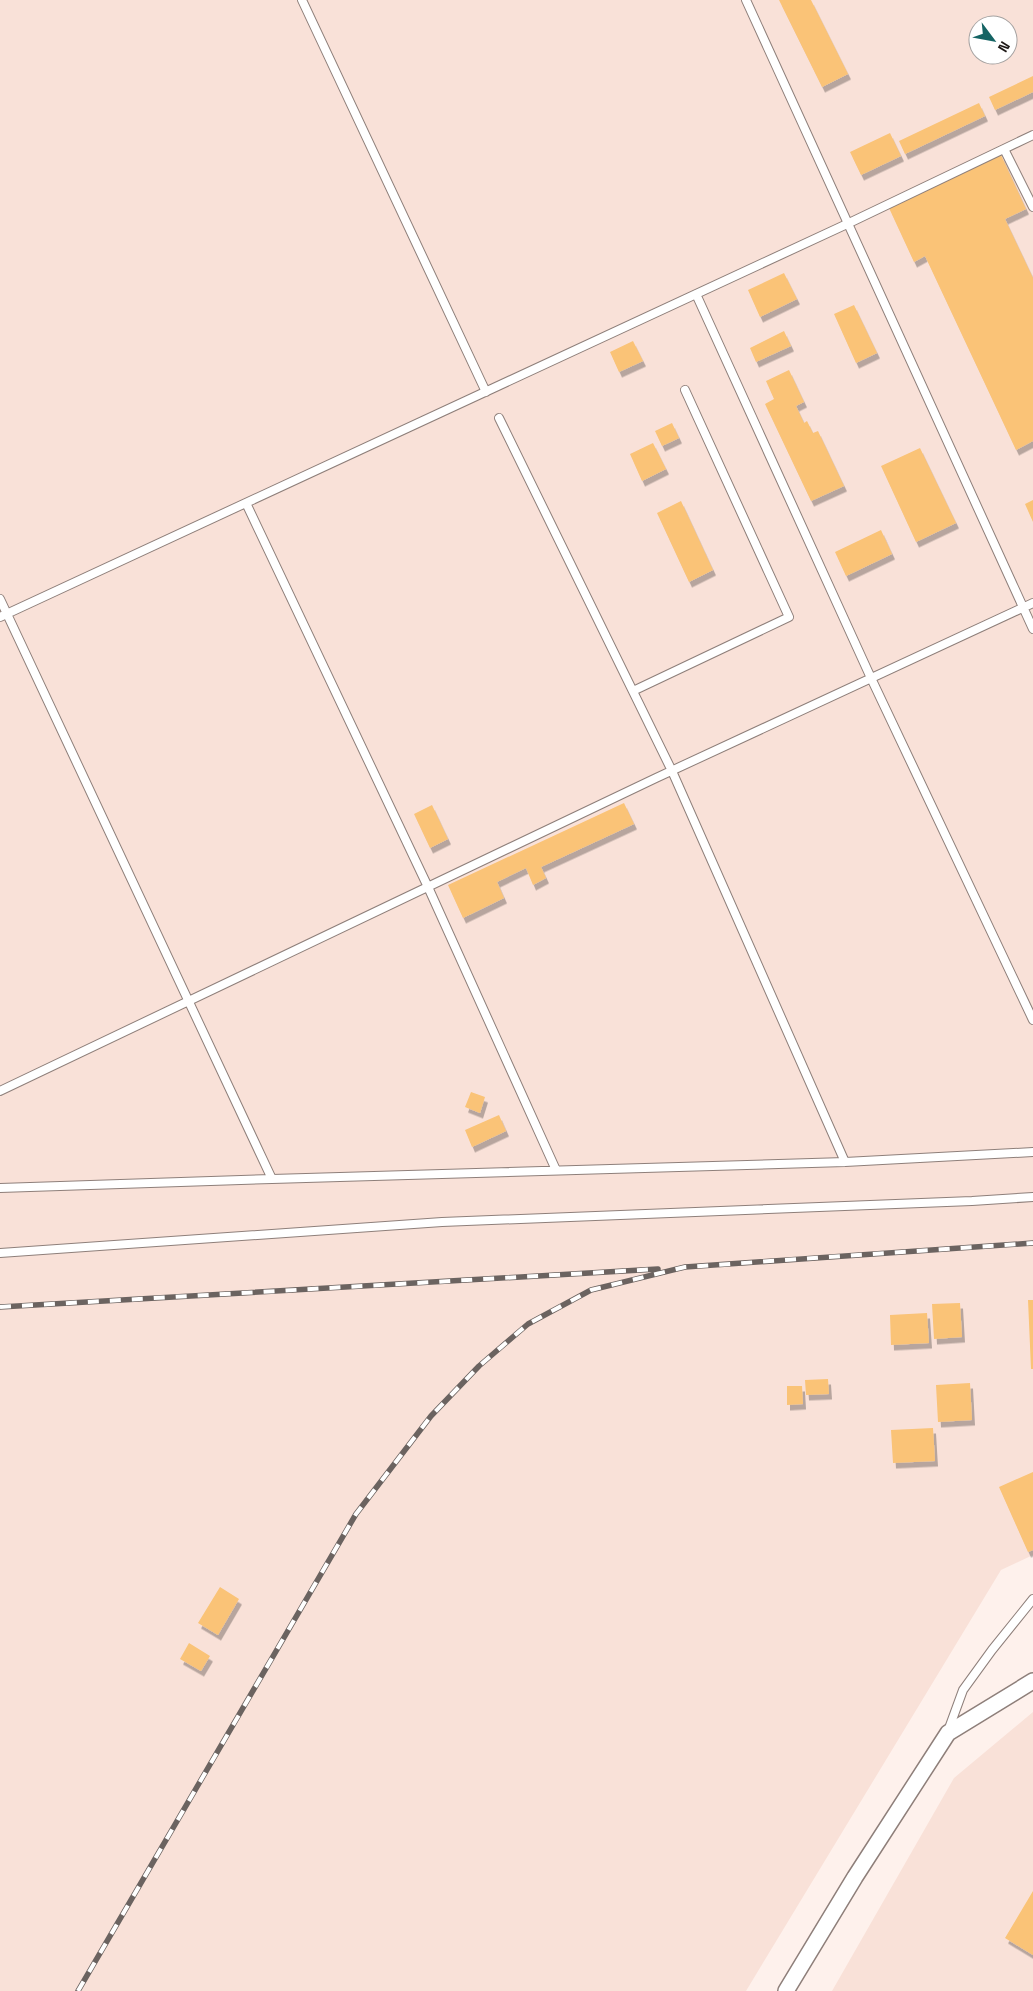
<svg xmlns="http://www.w3.org/2000/svg" width="1033" height="1991" font-family="'Space Grotesk',sans-serif">
  <style>
    .built { fill: #f9e1d8; fill-rule: evenodd }
    .building { fill: #fac377; filter: url(#shadow) }
    .lines { fill: none; stroke-linecap: round; stroke-linejoin: round }
    .service-casing { stroke: #8e7f7a; stroke-width: 10 }
    .minor-casing { stroke: #8e7f7a; stroke-width: 18 }
    .service { stroke: #fff; stroke-width: 8 }
    .minor { stroke: #fff; stroke-width: 15 }
    .rail-casing { stroke: #6b6360; stroke-width: 5.5 }
    .rail { stroke: #fff; stroke-width: 4; stroke-dasharray: 11; stroke-linecap: butt }
  </style>
  <defs>
    <filter id="shadow"><feDropShadow dx="3" dy="5.5" stdDeviation="0" flood-color="#0004"/></filter>
  </defs>
  <rect width="100%" height="100%" fill="#fef1ec"/>
  <!-- built -->
  <path class="built" d="M0,0H1033V1555L1001,1570L746,1991H0ZM978,25H1008V55H978Z
    M1033,1712V1991H832L954,1778Z"/>
  <!-- building -->
  <path class="building" d="M779,0H811L848,74L822,87Z
    M1033,76V92L995,110L989,97Z
    M979,103L985,116L905,154L899,141Z
    M890,133L901,156L861,175L850,152Z
    M1001,155L1026,209L1005,219L1033,278V441L1016,450L925,256L914,262L889,208Z
    M784,273L797,299L760,317L748,290Z
    M854,305L877,353L856,363L834,314Z
    M784,331L791,346L756,362L750,348Z
    M633,341L643,361L619,372L610,352Z
    M789,370L804,402L796,406L804,423L807,421L813,433L818,431L844,486L811,501L765,404L774,399L766,381Z
    M672,423L679,438L662,446L655,431Z
    M653,443L666,469L642,481L630,454Z
    M920,448L956,523L916,542L881,466Z
    M1033,500V522L1025,504Z
    M681,501L713,570L689,582L657,513Z
    M881,530L892,554L846,576L835,552Z
    M624,803L634,824L541,867L546,878L533,885L526,868L497,882L504,898L463,918L448,885Z
    M432,805L448,839L430,848L414,814Z
    M471,1092L485,1097L480,1113L465,1107Z
    M499,1115L506,1131L472,1147L465,1130Z
    M1028,1300H1033V1369H1031Z
    M960,1303L962,1337L934,1339L932,1304Z
    M927,1313L929,1343L891,1345L890,1315Z
    M828,1379L829,1394L806,1395L805,1380Z
    M970,1383L972,1420L938,1422L936,1385Z
    M787,1386H802L803,1404L787,1405Z
    M933,1428L935,1461L893,1463L891,1430Z
    M1033,1472V1550L1028,1552L999,1487Z
    M220,1587L239,1599L218,1635L198,1623Z
    M189,1643L210,1656L201,1671L180,1659Z
    M1033,1891V1955L1005,1938Z"/>
  <g class="lines">
    <defs>
      <path id="service" d="M302,0L486,392
        M746,0L1033,629
        M1004,149L1033,207
        M696,294L871,678L1033,1020
        M499,418L672,771L845,1162
        M246,503L428,887L556,1170
        M0,599L272,1179L845,1162L1033,1152
        M0,617L847,224L1033,135
        M633,691L789,617L685,390
        M0,1091L656,778L1033,603
        M0,1188L272,1179
        M0,1253L442,1222L972,1201L1033,1197
        M948,1731L963,1690L992,1650L1033,1599"/>
      <path id="minor" d="M786,1991L855,1877L948,1733L1033,1681"/>
    </defs>
    <!-- service casing -->
    <use href="#service" class="service-casing"/>
    <!-- minor casing -->
    <use href="#minor" class="minor-casing"/>
    <!-- service -->
    <use href="#service" class="service"/>
    <!-- minor -->
    <use href="#minor" class="minor"/>
    <defs>
      <path id="rail" d="M0,1307L658,1269
        M78,1991L356,1514L431,1416L479,1366L528,1324L591,1290L685,1267L1033,1243"/>
    </defs>
    <!-- rail casing -->
    <use href="#rail" class="rail-casing"/>
    <!-- rail -->
    <use href="#rail" class="rail"/>
  </g>
  <!-- north arrow -->
  <g transform="translate(993 40) rotate(122)"><circle r="24" fill="#ffffff" stroke="#a5a2a1"/>
  <path d="M0-4L9 19L0 12L-9 19Z" fill="#156464"/>
  <text y="-8" font-size="14" font-weight="bold" text-anchor="middle" fill="#1d1715">N</text>
  </g>
</svg>
